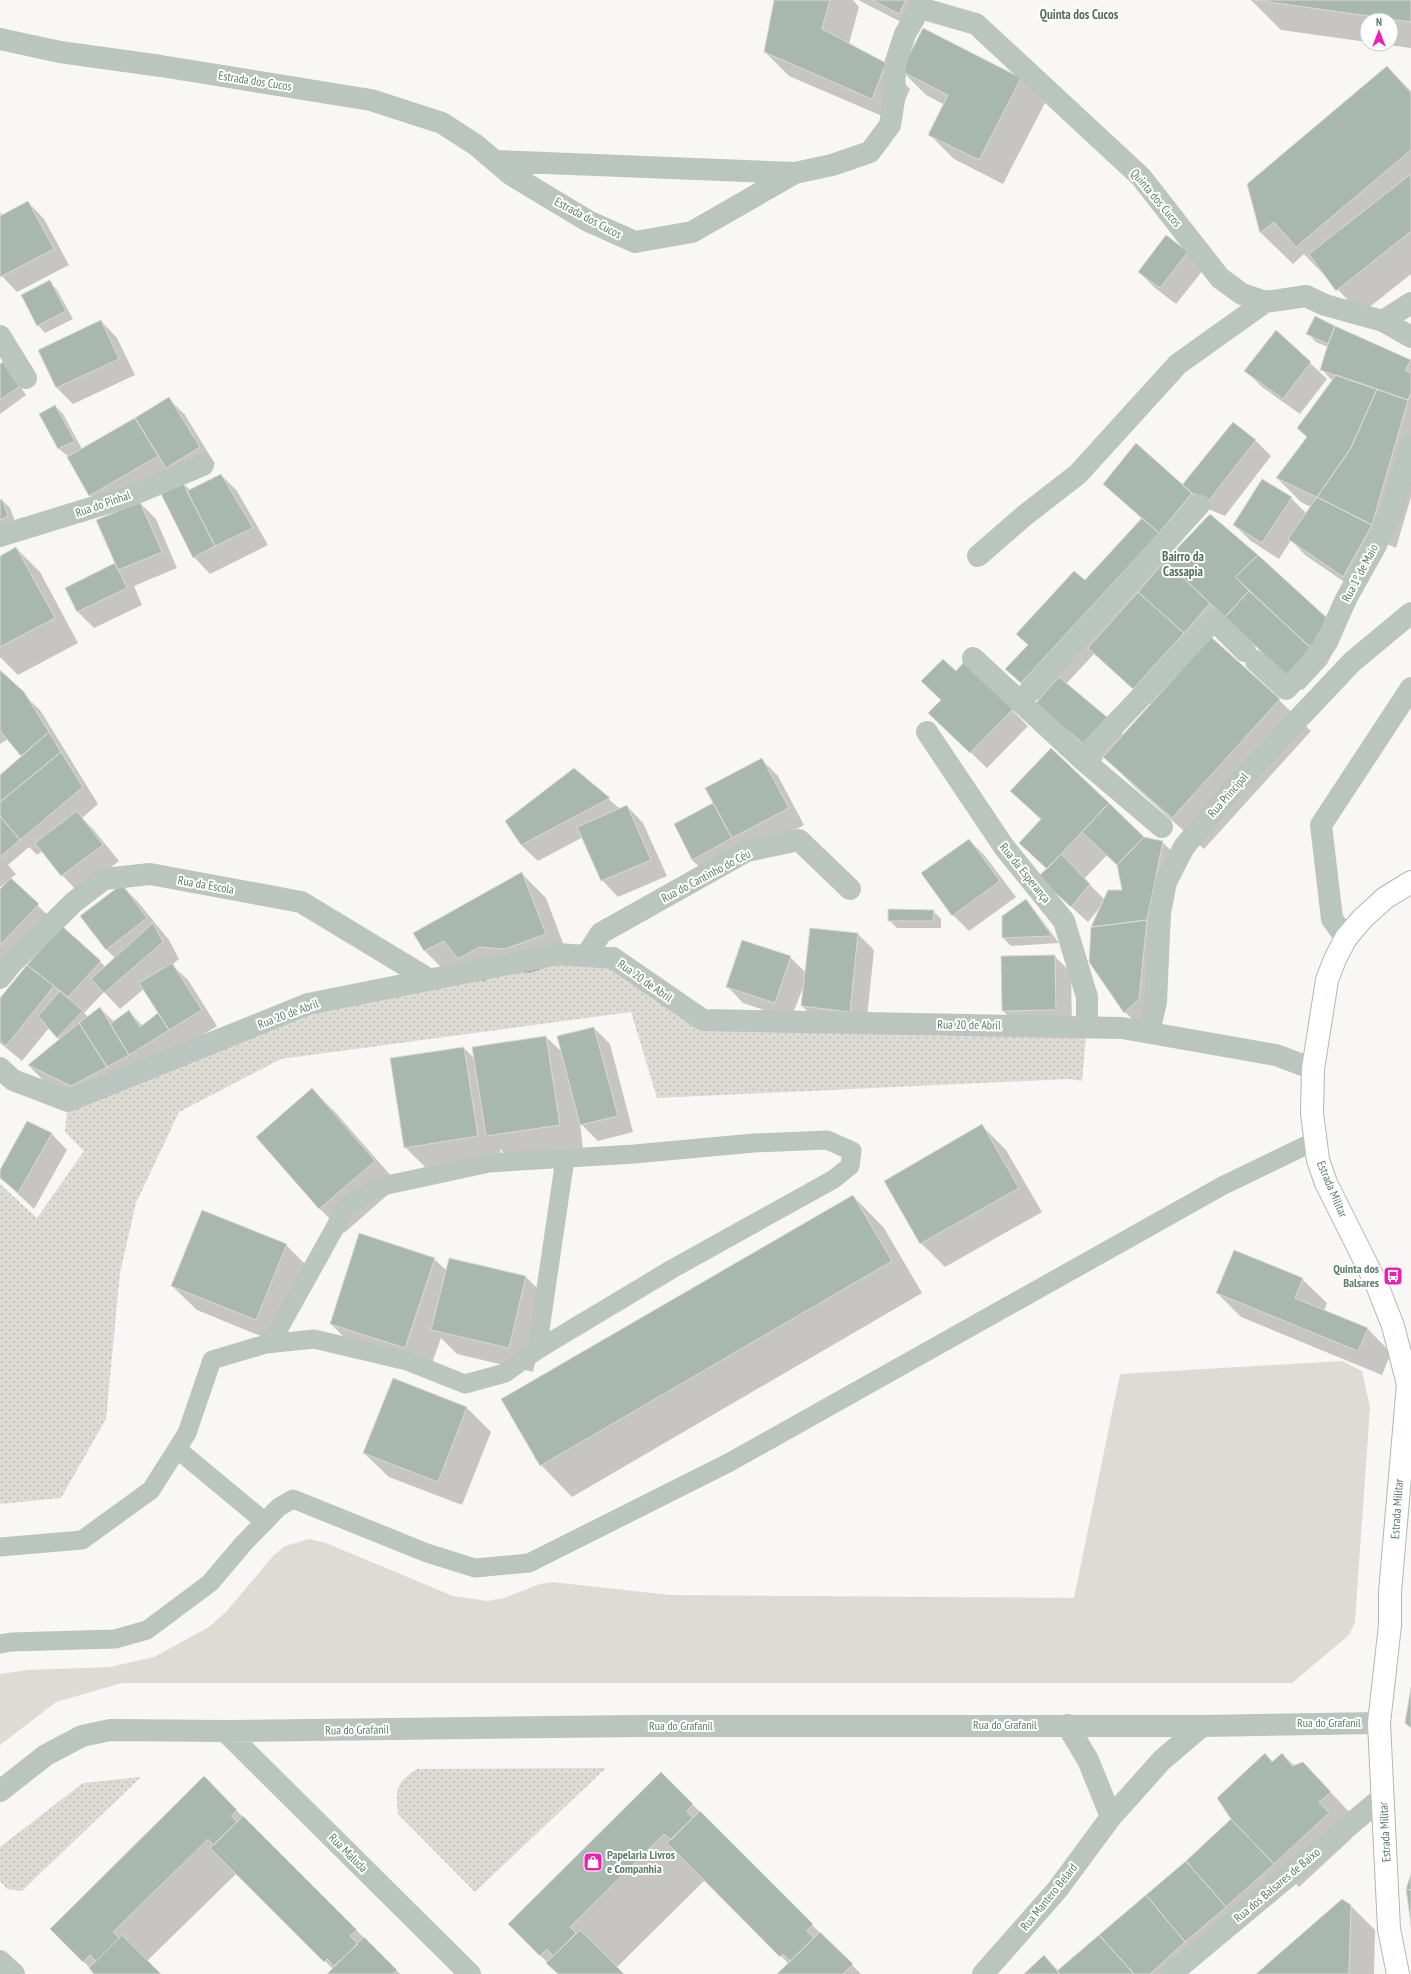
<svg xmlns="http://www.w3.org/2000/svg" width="1411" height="1974" font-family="'PT Sans Narrow',sans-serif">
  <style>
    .grass { fill: url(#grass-dots) }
    .garden { fill: #dedbd5 }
    .shadow { fill: #0003; fill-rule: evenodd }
    .building { fill: #a8b8af; stroke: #dbd8d8 }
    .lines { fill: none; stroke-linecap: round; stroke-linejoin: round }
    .secondary-casing { stroke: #acbab3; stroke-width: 24 }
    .lane { stroke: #bac5bf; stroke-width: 19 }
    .street { stroke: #bac5bf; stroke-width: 22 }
    .secondary { stroke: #fff; stroke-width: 22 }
    .labels { text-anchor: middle; stroke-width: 4; stroke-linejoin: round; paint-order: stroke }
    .street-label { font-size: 12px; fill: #5e7d6e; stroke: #fff }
    .poi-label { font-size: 12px; font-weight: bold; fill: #5e7d6e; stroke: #fff; text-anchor: end }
    .neighbourhood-label { font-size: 13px; font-weight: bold; fill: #546e61; stroke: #fff }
  </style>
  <defs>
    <pattern id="grass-dots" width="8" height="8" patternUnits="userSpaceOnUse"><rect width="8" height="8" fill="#dedbd5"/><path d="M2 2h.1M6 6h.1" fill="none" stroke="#b7b7b1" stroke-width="1.8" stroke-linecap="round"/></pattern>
  </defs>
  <rect width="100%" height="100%" fill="#f9f6f6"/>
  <!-- grass -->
  <path class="grass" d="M558,954L613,958L703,1020L1087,1027L1082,1081L1069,1079L657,1098L631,1012L281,1059L179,1112L136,1203L120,1273L106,1419L61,1498L0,1504V1184L37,1218L84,1151L65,1132L68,1101L308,1004Z
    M606,1768L475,1892L398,1814C396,1789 395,1783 417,1769Z
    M141,1777L22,1891L7,1889L0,1881V1847L83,1783Z"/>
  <!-- garden -->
  <path class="garden" d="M1342,1361L1362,1371L1370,1407L1355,1622L1349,1635L1292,1683H122L56,1702L0,1745V1674L27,1670L110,1667L154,1657L209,1627L227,1611L273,1556L285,1546L309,1539L326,1543L453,1596L488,1601L504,1598L540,1584L552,1582L670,1595L1074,1598L1120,1374Z"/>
  <!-- shadow -->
  <path class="shadow" d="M775,0H853L859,7L849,44L885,64L910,89L896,122L789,76L765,52Z
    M858,0H931L915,29Z
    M1251,0H1411V48L1379,44H1391V20H1367V42L1281,30Z
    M1387,67L1411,91V274L1361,314L1304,254L1293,264L1261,233L1249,184Z
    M902,71L1021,79L1045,103L1003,184L954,159L929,134L945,105L926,95Z
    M28,202L44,219L69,265L17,292L0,274V212L2,216Z
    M1187,253L1204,269L1176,304L1155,288L1139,272Z
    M49,282L57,290L73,319L45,333L38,325Z
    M101,321L117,338L135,375L73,404L57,388L39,351Z
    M1308,334L1411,362V497L1396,548L1387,544L1359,592L1305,555L1291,540L1279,559L1251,541L1234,525L1291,498L1307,514L1311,507L1301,502L1277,478L1308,437L1333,381L1321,369L1328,347L1316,342Z
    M1310,363L1327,379L1300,414L1262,387L1246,371Z
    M3,364L10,372L26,395L0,414V366Z
    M168,398L185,415L215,464L183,483L190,490L221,475L237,491L268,545L210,574L194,557L161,493L106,511L90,495L68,456L59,449L40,414L55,406L63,414L82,449Z
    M1255,440L1271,456L1225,516L1208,509L1172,552L1174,553L1210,515L1342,635L1327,664L1303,690L1227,618L1210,637L1279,700L1311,731L1204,849L1136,788L1104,757L1101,761L1053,720L1039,701L1006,669L1142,519L1104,484L1182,486ZM1094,654L1151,705L1124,735L1107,718L1066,684Z
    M2,500L10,508L16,524L0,531V501Z
    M140,503L156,519L177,568L134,586L142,605L94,628L78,612L66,588L116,564Z
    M16,548L40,572L78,643L18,675L0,657V557Z
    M0,672L40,710L98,804L82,818L93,829L119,861L78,892L62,875L43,851L37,855L29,847L8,865L16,874L10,879L54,921L0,977V891L8,882L0,887V777L23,756L8,739L0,744Z
    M956,673L1012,710L1028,726L987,768L946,729Z
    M1051,750L1144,838L1162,842L1179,858L1141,1028L1125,1012L1101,906L1088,922L1056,893L1047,869L1041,820L1012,791ZM1107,855L1118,866L1124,891L1105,900L1084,879Z
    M762,760L778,776L804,825L709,876L692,860L675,825L714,804Z
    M574,769L620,809L627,806L643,823L667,876L618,897L602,880L583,837L538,861L521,845Z
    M969,840L985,856L1016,897L969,931L953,915Z
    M522,874L546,898L569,959L530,973L503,970L483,982L466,966L449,975L424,950Z
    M122,886L138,902L169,940L179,959L172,965L188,980L217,1026L146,1071L88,1102L45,1082L29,1066L60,1040L49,1028L22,1061L0,1043V1000L100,962L106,967L115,958L106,949ZM144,989L160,1013L143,1026L129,1012L114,1022L100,1008L88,1017L84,1013L104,992L120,1009Z
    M1025,900L1033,908L1059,943L1011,946L1003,938Z
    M933,911L941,919V928H897L889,920Z
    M858,934L874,950L866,1027L818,1022L802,1006L805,982L791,1019L743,1003L727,986L790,957L806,973Z
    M1054,956L1071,972L1072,1026L1020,1027L1003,1011Z
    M594,1028L610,1044L633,1132L598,1141L580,1123L583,1149L511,1160L500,1149L502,1160L429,1171L405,1147L464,1048L475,1059L546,1037L563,1053Z
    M312,1089L336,1113L399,1185L344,1233L320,1209L257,1137Z
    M982,1126L1006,1150L1042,1212L945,1267L921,1243Z
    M51,1133L67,1150L34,1209L0,1177V1172Z
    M853,1196L884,1228L922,1293L572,1497L541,1465Z
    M286,1245L310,1269L280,1344L197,1310L172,1286Z
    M434,1259L447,1271L526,1277L550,1301L533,1372L457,1354L441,1338L429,1372L355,1348L331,1324Z
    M1302,1279L1327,1303L1324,1311L1367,1328L1391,1353L1382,1375L1241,1317L1217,1293Z
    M394,1380L467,1408L491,1432L462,1505L389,1477L364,1453Z
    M1265,1754L1274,1763L1282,1754L1295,1766L1303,1763L1354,1817L1343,1827L1352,1838L1299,1887L1291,1879L1184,1974H1025L1044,1957L1059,1971L1186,1862L1233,1819Z
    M661,1774L693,1805L861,1974H778L789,1964L705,1880L616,1968L622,1974H559L509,1924Z
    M204,1778L400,1974H328L333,1969L237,1873L147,1961L160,1974H96L51,1929Z
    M1350,1905L1375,1930L1374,1974H1258Z"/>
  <!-- building -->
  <path class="building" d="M774,0H830L822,29L886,63L872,99L764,52Z
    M872,0H906L899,14Z
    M1255,0H1411V22Z
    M923,28L1021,78L979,160L928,135L948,95L901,71Z
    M1387,66L1411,93V150L1296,247L1274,222L1260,233L1247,184Z
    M1411,174V233L1410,232L1336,291L1309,254Z
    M28,201L54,249L0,277V216Z
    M1166,235L1188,252L1160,288L1138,272Z
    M50,280L66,311L37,326L21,295Z
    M1315,316L1335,326L1328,344L1306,334Z
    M101,320L119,359L56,388L38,350Z
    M1335,326L1411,360L1405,370L1411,373V393L1408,400L1320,370L1328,344Z
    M1276,330L1311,362L1283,399L1244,371Z
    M3,362L19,387L0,400V364Z
    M1336,375L1377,389L1351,448L1317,497L1276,478L1307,437L1297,428Z
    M1377,389L1408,400L1372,525L1317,497L1351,448Z
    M169,397L200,447L166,468L135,418Z
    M55,405L75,441L58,449L39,414Z
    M135,418L158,456L89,496L67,457Z
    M1233,422L1256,440L1209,500L1192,493L1182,485Z
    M1136,443L1192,493L1159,533L1103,484Z
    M221,474L253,528L215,546L187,491Z
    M1262,479L1292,497L1262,543L1233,525Z
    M182,481L215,546L193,558L160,492Z
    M1317,497L1372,525L1343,577L1288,539Z
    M2,499L8,516L0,520V500Z
    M140,502L162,552L118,570L96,520Z
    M1210,514L1258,555L1235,577L1249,591L1225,617L1165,561Z
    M1142,518L1159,533L1021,683L1005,669L1028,645L1016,634L1074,571L1085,580Z
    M16,547L55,618L0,647V556Z
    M1258,555L1327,618L1311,648L1235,577Z
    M1165,561L1210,603L1184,633L1138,592Z
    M115,563L127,588L77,612L65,588Z
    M1249,591L1311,648L1286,675L1225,617Z
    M1138,592L1184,633L1133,689L1088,648Z
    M1211,637L1280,699L1172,818L1103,757Z
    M943,659L956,671L964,662L1013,709L970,753L928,713L941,700L921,681Z
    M0,670L24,692L49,732L21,756L0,731Z
    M1059,677L1108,718L1085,745L1035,704Z
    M49,732L61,752L0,802V775Z
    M1051,748L1109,803L1047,869L1019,843L1041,819L1010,791Z
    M61,752L83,787L20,840L0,816V802Z
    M762,758L789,808L732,838L705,788Z
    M574,768L610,798L521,845L505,821Z
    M713,803L732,838L692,860L674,824Z
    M1109,803L1144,837L1117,865L1082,832Z
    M627,805L651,860L601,881L577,827Z
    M77,811L103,845L61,876L35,843Z
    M0,816L20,840L0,857Z
    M1144,837L1163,841L1147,920L1091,927L1108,890H1122L1117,865Z
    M969,839L1000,881L952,916L921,873Z
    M1061,854L1090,884L1071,907L1038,877Z
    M522,872L546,934L505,949L479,947L458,959L444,941L424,951L413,933Z
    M11,878L39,904L0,945V889Z
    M122,884L147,918L106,950L80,916Z
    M1026,899L1052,936L1002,938V916Z
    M888,909L934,910L933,921H888Z
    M1147,920L1139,999L1124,1013L1089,962L1091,927Z
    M153,923L163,942L104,993L91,979Z
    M62,926L101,961L68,997L27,965Z
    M810,928L858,933L850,1012L801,1006Z
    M742,940L791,956L775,1003L726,987Z
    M1055,955L1056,1010L1002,1011L1001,956Z
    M172,963L202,1010L169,1030L139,983Z
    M27,965L54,986L6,1046L0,1041V998Z
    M60,991L83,1011L57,1038L38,1016Z
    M100,1007L129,1055L107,1067L79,1023Z
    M129,1010L140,1027L158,1013L169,1030L129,1055L110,1024Z
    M79,1023L107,1067L71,1086L28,1065Z
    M594,1027L618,1116L580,1125L557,1036Z
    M546,1036L560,1125L486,1136L472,1047Z
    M464,1047L478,1136L404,1148L390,1058Z
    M312,1088L375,1161L319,1209L256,1137Z
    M27,1121L52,1133L18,1193L0,1178V1170Z
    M982,1124L1019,1188L920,1244L884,1181Z
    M853,1195L892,1261L540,1466L501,1399Z
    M202,1210L287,1244L256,1320L171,1286Z
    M359,1233L435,1258L405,1348L330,1324Z
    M1234,1250L1303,1278L1295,1298L1368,1328L1358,1351L1216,1293Z
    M449,1258L526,1276L509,1348L431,1330Z
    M393,1378L467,1407L438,1482L363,1453Z
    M1411,1687V1728L1405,1723Z
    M1265,1753L1272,1762L1282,1753L1292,1766L1303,1762L1331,1792L1319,1802L1329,1813L1274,1864L1231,1819L1217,1798Z
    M661,1772L693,1804L687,1811L693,1818L671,1840L664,1834L570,1927L576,1933L553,1956L547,1949L540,1956L508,1924Z
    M204,1776L237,1810L231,1816L237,1822L214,1845L208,1839L113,1932L119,1938L96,1961L90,1955L83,1962L50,1929Z
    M700,1811L813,1924L807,1931L814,1938L790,1961L783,1954L780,1957L667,1843Z
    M243,1816L357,1930L350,1936L358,1944L334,1966L327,1959L324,1962L210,1848Z
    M1231,1819L1274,1864L1226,1907L1186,1861Z
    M1186,1861L1226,1907L1185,1942L1146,1895Z
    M1411,1874V1890L1406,1889Z
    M1406,1889L1411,1890V1926V1925Z
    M1146,1895L1185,1942L1150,1974H1134L1099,1935Z
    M1342,1899L1351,1905L1349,1974H1256Z
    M580,1930L624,1974H558L546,1963Z
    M820,1932L853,1964L843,1974H777Z
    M122,1935L161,1974H94L89,1968Z
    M1099,1935L1134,1974H1060L1057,1971Z
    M364,1937L397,1970L393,1974H327Z
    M1044,1955L1060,1974H1024Z"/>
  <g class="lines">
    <defs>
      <path id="secondary" d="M1398,1974L1389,1929L1379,1723L1390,1625V1592L1408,1384L1393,1326L1377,1285L1326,1183L1318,1160L1312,1113L1313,1069L1327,980L1335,959L1346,938L1362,919L1385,898L1411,882"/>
    </defs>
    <!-- secondary casing -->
    <use href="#secondary" class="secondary-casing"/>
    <!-- lane -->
    <path class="lane" d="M537,1350L565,1159
      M177,1449L265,1522
      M0,1547L82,1540L151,1490L187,1433L212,1360L266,1344L314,1339L407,1361L465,1384L505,1373L537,1350L672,1269L834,1179L850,1166L852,1151L827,1140L754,1143L634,1154L489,1163L378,1187L347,1206L277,1332L266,1344
      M0,1644L11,1642L115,1639L147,1630L210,1583L244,1543L279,1507L293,1499L427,1553L475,1568L529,1563L730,1462L1222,1186L1315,1141"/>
    <!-- street -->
    <path class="street" d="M0,39L60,52L161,66L371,100L442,123L476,145L510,174L588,221L635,242L692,232L795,173
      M495,161L795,173L832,165L870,152L890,125L894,100L895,65L905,34L920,8L976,24L1141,177L1220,278L1242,294L1265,302L1306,296L1325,305L1383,321L1411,337
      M1383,321L1411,303
      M0,336L26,378
      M0,536L130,496L203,465
      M978,556L1024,516L1078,474L1178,364L1265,302
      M973,658L1082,759L1162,827
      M1256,661L1286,689L1308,667L1327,642L1346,599L1375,547L1393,507L1411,444
      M1020,702L1199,505
      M927,732L1004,847L1064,921L1087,997V1027
      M1082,759L1214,620L1245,651
      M1346,938L1332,919L1321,825L1411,688
      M586,956L601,933L747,851L799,840L850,889
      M0,978L12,963L74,902L104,879L150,874L301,902L430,980
      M1149,1032L1156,1002L1160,913L1166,882L1184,847L1233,788L1352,662L1411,613
      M0,1068L13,1080L68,1101L308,1004L558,954L613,958L703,1020L1122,1028L1276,1055L1313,1069
      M1067,1725L1088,1760L1111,1817
      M225,1731L470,1974
      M0,1791L46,1755L82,1736L110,1730L225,1731L641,1726H1202L1379,1723
      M0,1961L14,1974
      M983,1974L1057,1890L1111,1817L1162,1760L1202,1726
      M1171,1974L1383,1797"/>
    <!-- secondary -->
    <use href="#secondary" class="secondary"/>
  </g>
  <!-- icons -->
  <defs>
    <symbol id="bus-square" viewBox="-11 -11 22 22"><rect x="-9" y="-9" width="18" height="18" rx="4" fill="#ef20b1" stroke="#fff"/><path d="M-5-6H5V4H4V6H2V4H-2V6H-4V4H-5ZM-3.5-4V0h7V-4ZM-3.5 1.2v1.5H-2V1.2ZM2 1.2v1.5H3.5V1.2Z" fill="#fff"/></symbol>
    <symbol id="shop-square" viewBox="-11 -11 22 22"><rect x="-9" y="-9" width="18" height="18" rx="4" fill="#ef20b1" stroke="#fff"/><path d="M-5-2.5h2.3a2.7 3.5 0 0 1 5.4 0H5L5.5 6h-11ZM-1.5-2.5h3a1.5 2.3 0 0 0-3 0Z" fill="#fff"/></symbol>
  </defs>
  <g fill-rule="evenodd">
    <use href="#bus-square" x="1382" y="1265" width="22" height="22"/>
    <use href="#shop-square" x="582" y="1851" width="22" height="22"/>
  </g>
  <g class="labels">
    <!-- street labels -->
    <g class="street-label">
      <text transform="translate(255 81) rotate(9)" y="4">Estrada dos Cucos</text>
      <text transform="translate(1156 198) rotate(50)" y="4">Quinta dos Cucos</text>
      <text transform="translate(588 218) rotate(28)" y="4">Estrada dos Cucos</text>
      <text transform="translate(103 504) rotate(-19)" y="4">Rua do Pinhal</text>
      <text transform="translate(1360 573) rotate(-62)" y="4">Rua 1º de Maio</text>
      <text transform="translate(1228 795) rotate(-49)" y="4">Rua Principal</text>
      <text transform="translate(1025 873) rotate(51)" y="4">Rua da Esperança</text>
      <text transform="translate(706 876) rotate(-28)" y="4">Rua do Cantinho do Céu</text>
      <text transform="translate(206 885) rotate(10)" y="4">Rua da Escola</text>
      <text transform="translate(645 981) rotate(35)" y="4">Rua 20 de Abril</text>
      <text transform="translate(288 1014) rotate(-20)" y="4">Rua 20 de Abril</text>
      <text transform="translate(969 1025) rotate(1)" y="4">Rua 20 de Abril</text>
      <text transform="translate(1332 1189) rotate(67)" y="4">Estrada Militar</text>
      <text transform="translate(1397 1509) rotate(-86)" y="4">Estrada Militar</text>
      <text x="1329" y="1727">Rua do Grafanil</text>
      <text x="1005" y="1729">Rua do Grafanil</text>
      <text x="681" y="1730">Rua do Grafanil</text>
      <text transform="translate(357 1730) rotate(-1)" y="4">Rua do Grafanil</text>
      <text transform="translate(1385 1832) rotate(-93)" y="4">Estrada Militar</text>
      <text transform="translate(348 1853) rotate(45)" y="4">Rua Maluda</text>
      <text transform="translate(1277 1885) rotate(-40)" y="4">Rua dos Balsares de Baixo</text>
      <text transform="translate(1049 1897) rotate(-51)" y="4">Rua Mantero Belard</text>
    </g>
    <!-- poi labels -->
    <g class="poi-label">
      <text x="1379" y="1273">Quinta dos<tspan x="1379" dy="14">Balsares</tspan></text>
      <text x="607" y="1859" text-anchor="start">Papelaria Livros<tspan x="607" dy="14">e Companhia</tspan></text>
    </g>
    <!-- neighbourhood labels -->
    <g class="neighbourhood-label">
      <text x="1079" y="19">Quinta dos Cucos</text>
      <text x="1183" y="561">Bairro da<tspan x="1183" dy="15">Cassapia</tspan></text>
    </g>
  </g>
  <!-- north arrow -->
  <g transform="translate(1379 32)"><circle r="19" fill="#ffffff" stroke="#bfcbc5"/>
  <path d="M0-3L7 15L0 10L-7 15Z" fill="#ef20b1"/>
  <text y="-6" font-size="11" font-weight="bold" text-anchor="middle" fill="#5e7d6e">N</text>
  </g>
</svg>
